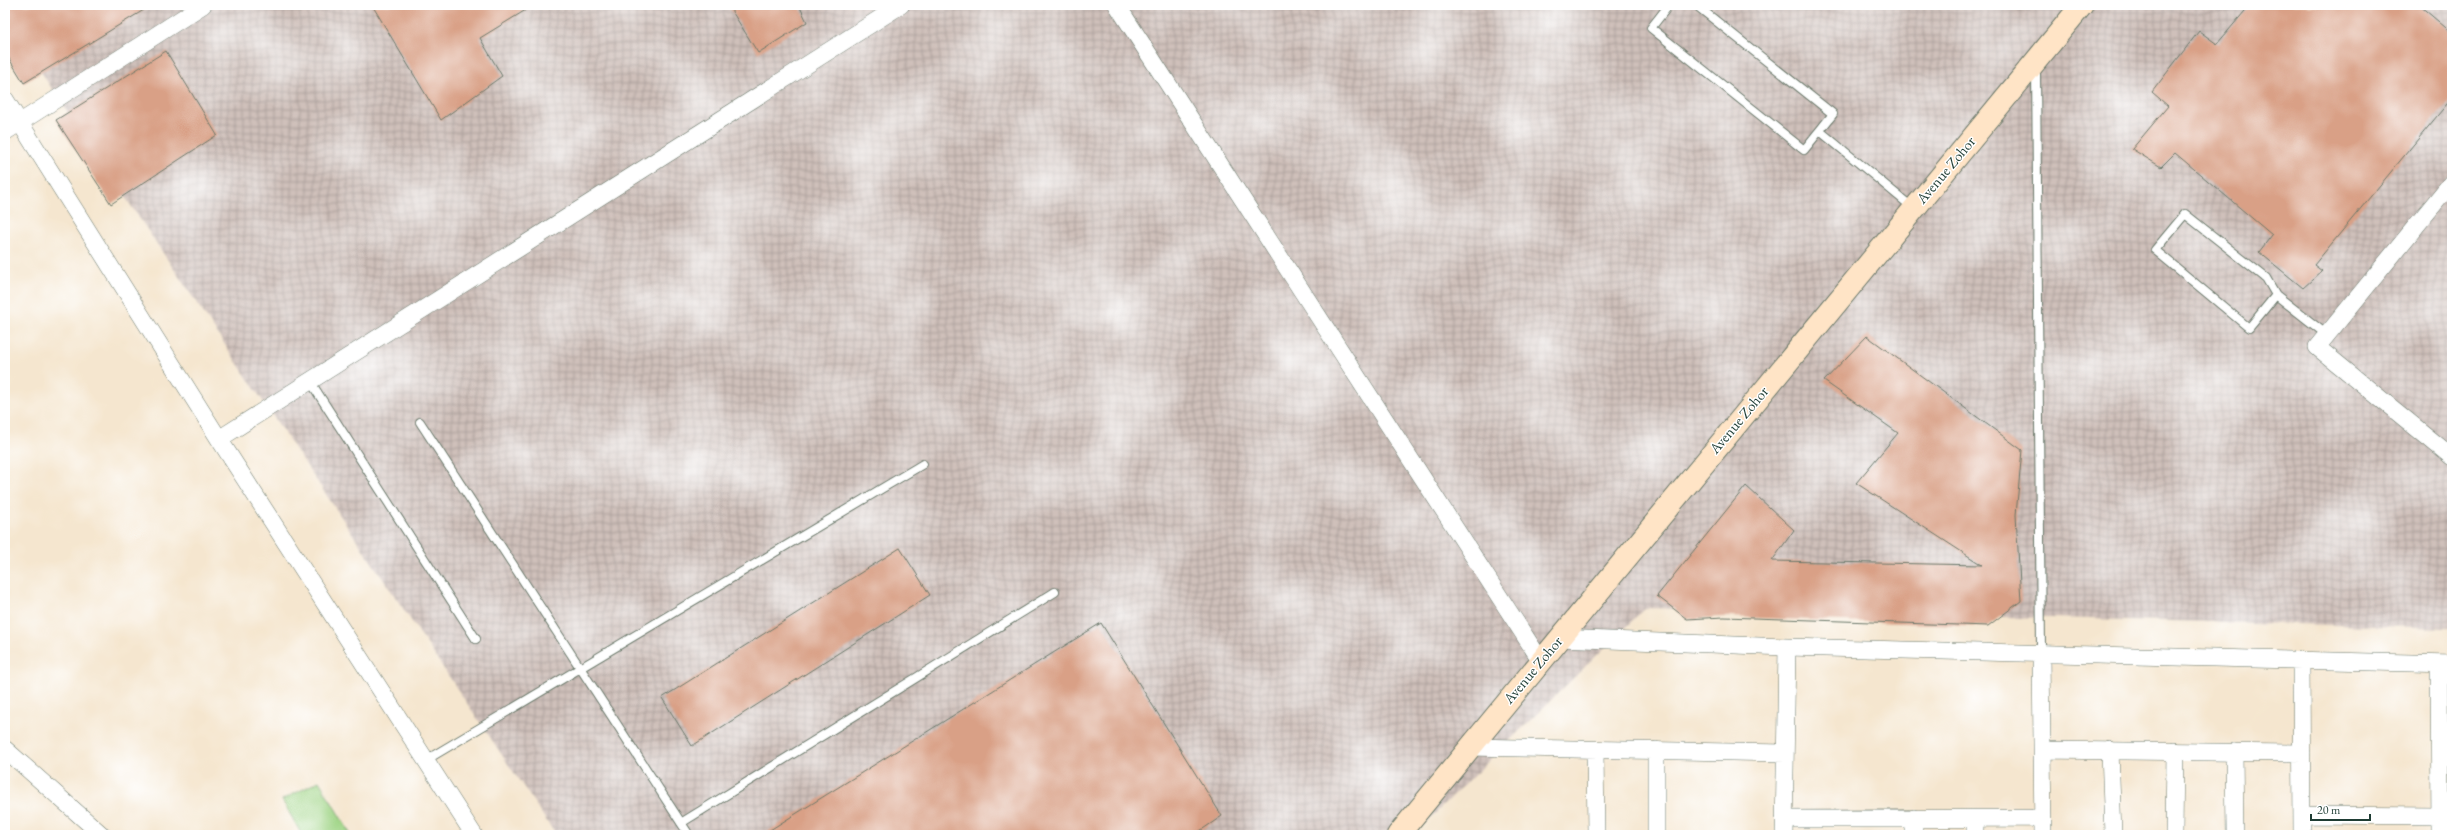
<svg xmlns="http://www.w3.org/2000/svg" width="2457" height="840" font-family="'EB Garamond',serif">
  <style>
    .industrial { fill: url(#industrial-grid) }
    .pitch { fill: #9fd485; stroke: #5f885c }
    .building { fill: #d9a086 }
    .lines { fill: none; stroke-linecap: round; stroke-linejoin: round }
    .lane-casing { stroke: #6a786a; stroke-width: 10 }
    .street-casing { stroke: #6a786a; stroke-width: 18 }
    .secondary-casing { stroke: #6a786a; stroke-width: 24 }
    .lane { stroke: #fff; stroke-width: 8 }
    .street { stroke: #fff; stroke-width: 17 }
    .secondary { stroke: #ffe4c6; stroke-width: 22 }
    .labels { text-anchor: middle; stroke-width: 3; stroke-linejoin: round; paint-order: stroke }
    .street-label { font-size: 15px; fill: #1f3d34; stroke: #fff }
  </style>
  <defs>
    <pattern id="industrial-grid" width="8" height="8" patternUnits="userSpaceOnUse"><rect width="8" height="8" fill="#cfc0ba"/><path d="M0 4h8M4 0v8" fill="none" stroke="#a79d98"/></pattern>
  </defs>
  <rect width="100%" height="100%" fill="#fff"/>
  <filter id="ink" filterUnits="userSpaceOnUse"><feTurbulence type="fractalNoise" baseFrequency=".025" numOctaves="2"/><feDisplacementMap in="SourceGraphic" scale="8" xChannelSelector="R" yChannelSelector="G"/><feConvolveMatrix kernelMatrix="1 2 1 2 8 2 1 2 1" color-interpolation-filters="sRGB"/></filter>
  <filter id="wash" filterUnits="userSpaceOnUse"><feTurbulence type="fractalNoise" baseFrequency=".012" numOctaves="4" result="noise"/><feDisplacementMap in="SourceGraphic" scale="16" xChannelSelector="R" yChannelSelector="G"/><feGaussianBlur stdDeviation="0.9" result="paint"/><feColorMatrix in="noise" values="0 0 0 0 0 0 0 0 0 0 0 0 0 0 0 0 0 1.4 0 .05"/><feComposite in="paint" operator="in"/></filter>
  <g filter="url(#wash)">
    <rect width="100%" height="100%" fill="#f5e6cf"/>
    <!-- industrial -->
    <path class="industrial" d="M5,5H2452V628L1645,608L1413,835H556L5,19Z"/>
    <!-- pitch -->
    <path class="pitch" d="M319,781L351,835H302L282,800Z"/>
    <g id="blocks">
      <!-- building -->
      <path class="building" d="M5,5H152L24,83L5,52Z
        M372,5H534L480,38L502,76L441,120Z
        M728,5H799L807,22L758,53Z
        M2250,5H2419L2452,33V98L2314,265L2322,271L2303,288L2259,252L2272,235L2175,153L2161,167L2132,149L2168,106L2152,92L2199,31L2217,44Z
        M166,51L217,135L111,204L56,120Z
        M1867,336L2022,450L2016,515L2021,601L1988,626L1724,617L1687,619L1657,596L1746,486L1794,530L1772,561L1982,565L1856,483L1898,433L1824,381Z
        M900,548L930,595L692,746L662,698Z
        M1101,623L1222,816L1194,835H762Z"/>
    </g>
  </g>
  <g filter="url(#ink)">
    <use href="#blocks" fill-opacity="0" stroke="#6a786a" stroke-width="1"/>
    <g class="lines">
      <defs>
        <path id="lane" d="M1669,5L1651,28L1804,150L1833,114L1696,5
          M2036,68L2041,653
          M1820,131L1913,208
          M2276,295L2266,278L2185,214L2155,250L2249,328L2276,295L2327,335
          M310,381L476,639
          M420,422L689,835
          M426,760L923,464
          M681,823L1055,592"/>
        <path id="street" d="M1117,5L1541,661
          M5,99L219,439L474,835
          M5,132L203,5
          M2452,182L2317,347L2452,457
          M219,439L901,5
          M1559,638L1787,647L2452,664
          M2041,653L2043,835
          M2301,661L2302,835
          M2439,664L2440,835
          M1469,747L1785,753
          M5,749L102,835
          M1595,750L1596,835
          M2042,750L2302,753
          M2110,750L2113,835
          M2234,752L2235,835
          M2302,815L2439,816
          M1914,818V835
          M1784,819L2042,818
          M1975,819V835
          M1656,835V750
          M1784,835L1787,647
          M2174,835L2175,751"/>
        <path id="secondary" d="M1398,835L2082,5"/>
      </defs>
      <!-- lane casing -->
      <use href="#lane" class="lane-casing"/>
      <!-- street casing -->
      <use href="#street" class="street-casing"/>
      <!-- secondary casing -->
      <use href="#secondary" class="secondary-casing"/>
      <!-- lane -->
      <use href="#lane" class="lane"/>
      <!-- street -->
      <use href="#street" class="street"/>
      <!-- secondary -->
      <use href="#secondary" class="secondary"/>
    </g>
  </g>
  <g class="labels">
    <!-- street labels -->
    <g class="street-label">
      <text transform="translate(1946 170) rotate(-50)" y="5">Avenue Zohor</text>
      <text transform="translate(1739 420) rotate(-50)" y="5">Avenue Zohor</text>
      <text transform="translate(1533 670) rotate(-50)" y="5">Avenue Zohor</text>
    </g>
  </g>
  <!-- margin -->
  <rect width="2457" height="840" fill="none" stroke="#fff" stroke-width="20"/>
  <!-- scale -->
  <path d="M2311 814v6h59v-6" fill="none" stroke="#1f3d34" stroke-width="2"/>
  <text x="2317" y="814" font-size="12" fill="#1f3d34" stroke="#ffffff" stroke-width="3" paint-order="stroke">20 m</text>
</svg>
